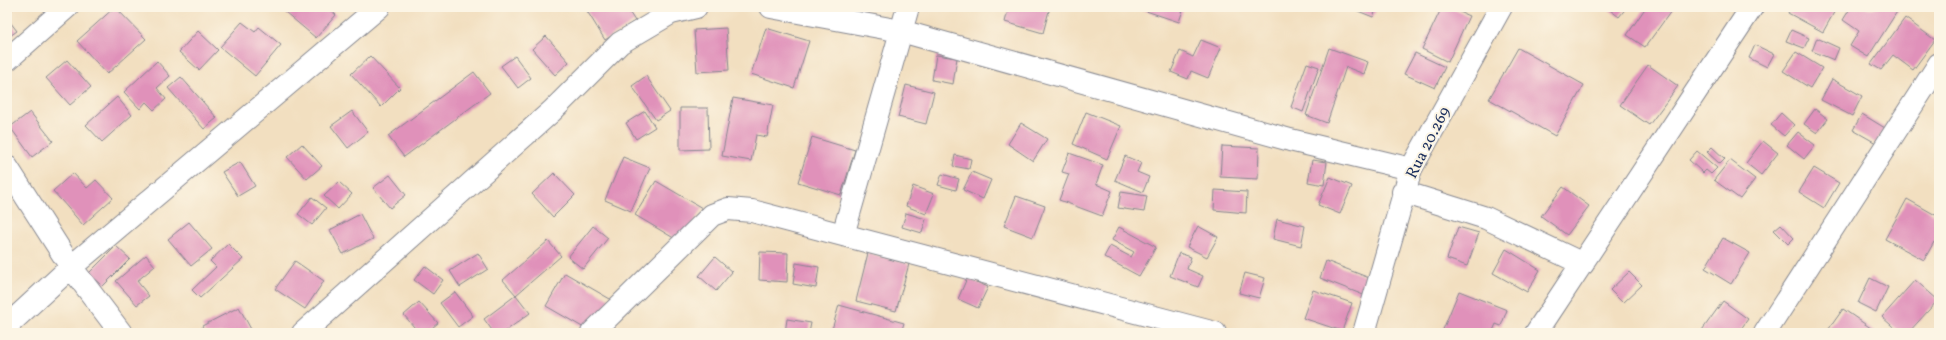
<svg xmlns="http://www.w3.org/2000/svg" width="1946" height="340" font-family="Vollkorn,serif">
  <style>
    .building { fill: #e091ba }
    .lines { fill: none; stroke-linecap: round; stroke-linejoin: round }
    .minor-casing { stroke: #86878f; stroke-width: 24 }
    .minor { stroke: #fff; stroke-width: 22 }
    .labels { text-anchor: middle; stroke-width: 4; stroke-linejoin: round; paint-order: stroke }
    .street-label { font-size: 16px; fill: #1b2f5e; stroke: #fcf5e5 }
  </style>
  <rect width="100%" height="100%" fill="#fcf5e5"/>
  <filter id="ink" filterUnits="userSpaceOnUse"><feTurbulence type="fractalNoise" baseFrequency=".025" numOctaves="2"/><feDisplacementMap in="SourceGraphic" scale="8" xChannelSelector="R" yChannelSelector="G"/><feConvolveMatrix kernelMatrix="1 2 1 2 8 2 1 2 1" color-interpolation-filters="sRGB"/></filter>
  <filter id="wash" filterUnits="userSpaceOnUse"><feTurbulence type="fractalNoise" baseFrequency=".012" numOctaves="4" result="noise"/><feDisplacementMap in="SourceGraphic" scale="16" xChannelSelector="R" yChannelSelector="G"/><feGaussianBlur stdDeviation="0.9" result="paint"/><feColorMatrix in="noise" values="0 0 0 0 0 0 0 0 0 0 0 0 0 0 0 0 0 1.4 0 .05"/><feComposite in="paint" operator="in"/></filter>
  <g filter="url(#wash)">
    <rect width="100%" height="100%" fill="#f2dfc0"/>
    <g id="blocks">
      <!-- building -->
      <path class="building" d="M7,7H15L9,12Z
        M115,7L146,39L107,74L77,41Z
        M279,7H327L336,15L316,38Z
        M593,7H626L635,21L605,40L587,11Z
        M1009,7H1050L1043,33L1005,22Z
        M1134,7H1184L1179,22Z
        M1348,7H1377L1373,17Z
        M1442,7H1448L1469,16L1448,62L1422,49Z
        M1606,7H1627L1619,17Z
        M1646,7H1674L1645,47L1627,35Z
        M1791,7H1837L1823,32L1788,13Z
        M1851,7L1874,8L1875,7H1900L1868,57L1850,46L1859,31L1843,20Z
        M7,18L17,31L7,38Z
        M1905,18L1935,40L1913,70L1893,55L1881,70L1871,64Z
        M242,22L255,32L259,27L281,45L255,76L220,47Z
        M726,28L729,70L697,72L694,30Z
        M766,28L809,41L794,88L751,74Z
        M1791,30L1809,38L1804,48L1786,41Z
        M198,31L218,50L199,70L179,52Z
        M546,36L569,62L555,75L532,49Z
        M1817,38L1839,48L1834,60L1812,51Z
        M1201,40L1221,48L1208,78L1191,71L1188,79L1171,72L1180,51L1193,57Z
        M1755,45L1774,54L1767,67L1749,58Z
        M1329,48L1368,62L1364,74L1346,67L1327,123L1306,115Z
        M1518,48L1584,85L1555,136L1489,99Z
        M1796,52L1822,68L1810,88L1783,71Z
        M1415,53L1445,67L1435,88L1404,74Z
        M936,55L957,58L953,84L932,80Z
        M370,56L400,88L381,107L351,74Z
        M515,56L531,78L518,88L501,66Z
        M67,60L91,87L70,105L46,78Z
        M157,61L170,76L157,88L166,99L154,110L146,102L140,109L124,92Z
        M1307,63L1319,67L1303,112L1291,107Z
        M1648,65L1678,86L1649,125L1620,105Z
        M474,72L490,93L404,157L388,136Z
        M646,76L670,111L656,120L632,86Z
        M181,77L217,118L204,129L168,88Z
        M1832,79L1862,96L1852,116L1821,100Z
        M906,85L934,92L926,124L898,117Z
        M117,97L132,115L102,142L86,125Z
        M733,98L773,105L767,137L756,135L751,161L722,156Z
        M680,108H708L709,149L680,150Z
        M1815,109L1828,119L1817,133L1804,124Z
        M352,111L368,132L348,148L331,126Z
        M645,111L655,127L636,139L626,123Z
        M30,112L53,141L32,157L10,127Z
        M1086,112L1121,126L1107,159L1073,144Z
        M1781,113L1794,125L1784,136L1771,125Z
        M1862,114L1885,128L1876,143L1853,130Z
        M1021,123L1047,139L1033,161L1008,144Z
        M1798,132L1815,145L1804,159L1787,145Z
        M812,137L855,150L841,195L798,182Z
        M1763,141L1778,153L1761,175L1746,163Z
        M302,144L322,166L307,179L287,157Z
        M1222,146L1259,148L1258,179L1220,177Z
        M1712,147L1725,159L1720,164L1707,152Z
        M1697,151L1717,168L1711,174L1706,170L1703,173L1689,160Z
        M1069,153L1103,165L1096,184L1112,191L1102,216L1059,200L1069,174L1062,172Z
        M955,155L971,159L969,169L953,166Z
        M1125,156L1141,163L1137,172L1149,177L1143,192L1115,180Z
        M623,157L650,168L631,211L605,200Z
        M1312,160L1327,162L1324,185L1308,182Z
        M1730,160L1755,179L1740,199L1714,180Z
        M240,162L255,186L238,196L222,172Z
        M1814,168L1839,183L1824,208L1799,192Z
        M972,172L991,180L983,199L963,190Z
        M73,173L87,188L96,180L113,198L83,225L53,191Z
        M554,173L575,195L553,217L532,194Z
        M942,174L959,179L956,190L938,185Z
        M390,175L406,195L390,208L373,188Z
        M1330,177L1352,186L1340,214L1318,205Z
        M656,181L702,208L682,243L635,215Z
        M339,182L352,194L338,209L324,196Z
        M913,186L934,194L926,214L906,206Z
        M1563,187L1589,206L1567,235L1541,216Z
        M1215,190L1247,192L1246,213L1214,210Z
        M1121,192L1147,196L1144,212L1118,208Z
        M1016,196L1045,206L1033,237L1004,226Z
        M312,197L326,208L312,225L298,214Z
        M1907,199L1939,217V245L1934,242L1924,260L1885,239Z
        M906,213L926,219L922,233L902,227Z
        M360,214L373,239L343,254L330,230Z
        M1277,219L1305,226L1301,246L1273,239Z
        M189,222L212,249L191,266L168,239Z
        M1781,224L1794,238L1788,244L1774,230Z
        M593,226L608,238L583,269L568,257Z
        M1198,226L1218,237L1207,257L1187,247Z
        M1119,227L1156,247L1139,276L1104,257L1110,246L1131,257L1134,252L1112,240Z
        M1458,227L1479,233L1467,266L1447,259Z
        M1723,238L1750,253L1731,284L1705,268Z
        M548,241L561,256L516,295L503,280Z
        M228,244L243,259L200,298L192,290L216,267L210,261Z
        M116,246L130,259L103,286L89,273Z
        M1506,249L1540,270L1527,292L1493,273Z
        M760,252L788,253L787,282L759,280Z
        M478,253L488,269L460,287L450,271Z
        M868,253L909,264L896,311L856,301Z
        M1179,253L1191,257L1187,269L1203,276L1198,287L1170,276Z
        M146,255L155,266L137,281L149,296L137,305L116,281Z
        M715,257L732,272L716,291L699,276Z
        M295,261L324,281L305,309L275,289Z
        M1326,261L1372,279L1366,296L1320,278Z
        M796,263L819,267L816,288L793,284Z
        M425,266L443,280L433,294L414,280Z
        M1629,272L1642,285L1623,303L1610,290Z
        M565,273L610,299L591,332L546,306Z
        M1245,273L1265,278L1259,298L1239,293Z
        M967,278L988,287L978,308L958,299Z
        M1870,278L1888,287L1876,312L1858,303Z
        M1915,280L1938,300L1908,333H1900L1882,317Z
        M1313,290L1352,303L1342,331L1303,318Z
        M1459,291L1507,310L1501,326L1496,324L1492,333L1442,332Z
        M455,292L473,316L458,327L440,303Z
        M516,295L530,313L503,333H494L484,319Z
        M1723,301L1748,319L1738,333H1700Z
        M419,302L438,323L426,333H419L404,315Z
        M839,305L904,323L901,333H831Z
        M239,307L253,333H206L202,326Z
        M1843,309L1878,333H1826Z
        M787,319L811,323L809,333H785Z
        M658,329L671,333H657Z"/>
    </g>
  </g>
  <g filter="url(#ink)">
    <use href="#blocks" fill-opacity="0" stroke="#86878f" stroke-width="1"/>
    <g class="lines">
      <defs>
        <path id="minor" d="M771,7L901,31L1290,140L1411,169
          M7,60L67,7
          M7,167L71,267L121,333
          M1403,192L1486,218L1583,264
          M843,235L908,7
          M7,326L71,267L379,7
          M303,333L552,111L620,43L671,13L696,7
          M592,333L712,215L728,209L752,211L1215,333
          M1364,333L1411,169L1501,7
          M1536,333L1752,7
          M1765,333L1939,64"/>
      </defs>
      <!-- minor casing -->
      <use href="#minor" class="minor-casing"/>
      <!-- minor -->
      <use href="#minor" class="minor"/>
    </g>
  </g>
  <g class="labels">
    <!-- street labels -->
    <g class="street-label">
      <text transform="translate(1427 142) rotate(-63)" y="6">Rua 20.269</text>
    </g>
  </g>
  <!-- margin -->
  <rect width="1946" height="340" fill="none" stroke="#fcf5e5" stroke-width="24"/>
</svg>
